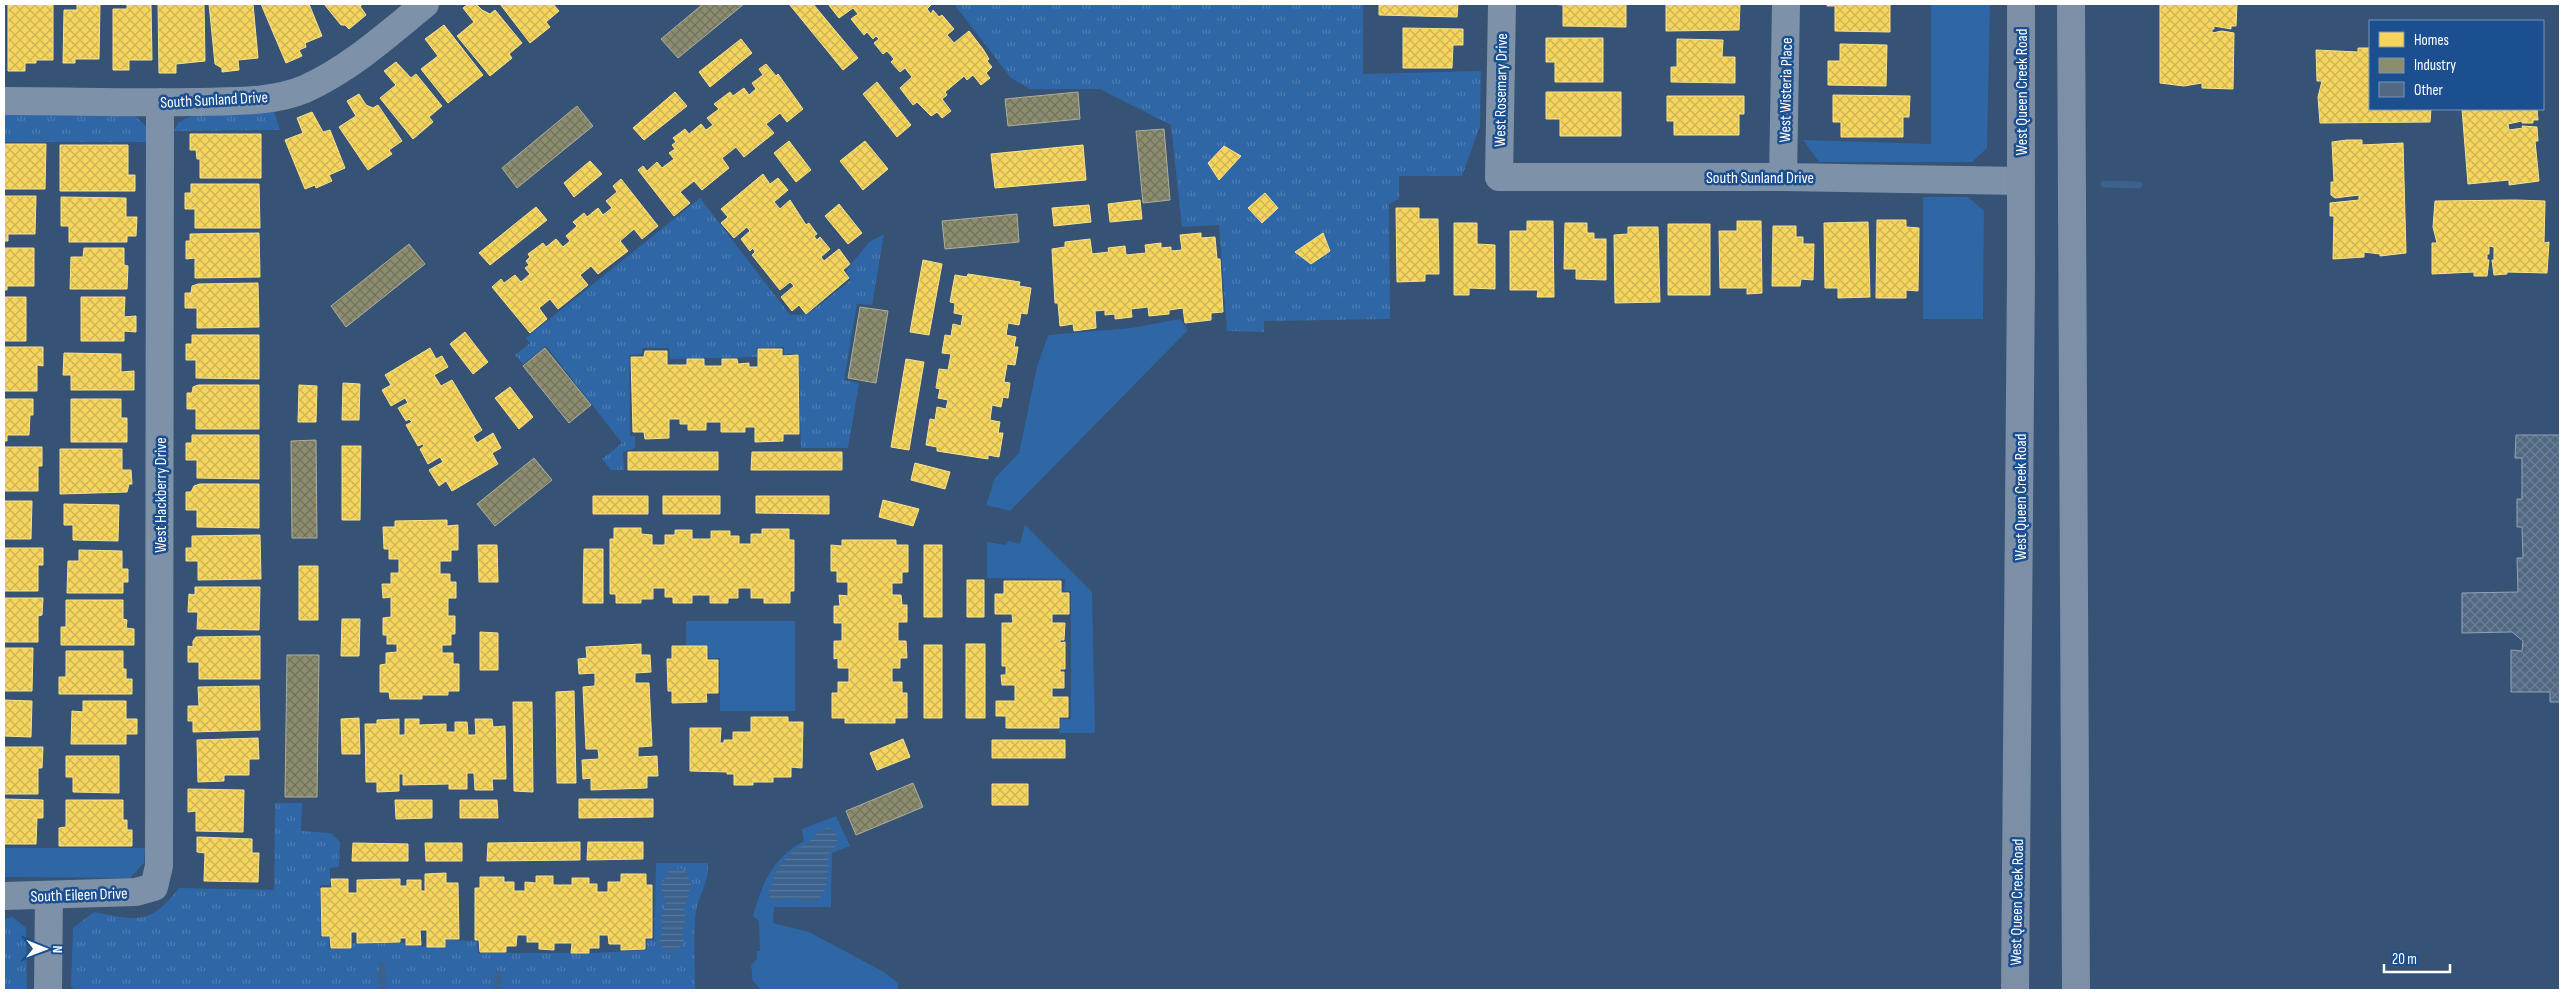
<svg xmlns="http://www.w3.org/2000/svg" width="2564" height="994" font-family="'Sofia Sans Condensed',sans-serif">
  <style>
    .grass { fill: #2f66a5 }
    .park { fill: url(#park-tufts) }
    .water { fill: url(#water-rules) }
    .homes { fill: url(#homes-cross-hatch); stroke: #f9e28d }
    .industry { fill: url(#industry-cross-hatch); stroke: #aeae9a }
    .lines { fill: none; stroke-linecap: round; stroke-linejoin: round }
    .stream { stroke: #3b618d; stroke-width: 7 }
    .building { fill: url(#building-cross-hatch); stroke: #92a2b6 }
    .minor { stroke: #7d92a8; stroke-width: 28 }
    .major { stroke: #7d8ea7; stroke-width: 28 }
    .labels { text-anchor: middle; stroke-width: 5; stroke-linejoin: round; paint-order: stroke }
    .street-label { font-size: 16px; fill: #fff; stroke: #1b4f8f }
  </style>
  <defs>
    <pattern id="park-tufts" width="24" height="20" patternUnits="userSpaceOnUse" patternTransform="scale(1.25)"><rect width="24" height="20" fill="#2f66a5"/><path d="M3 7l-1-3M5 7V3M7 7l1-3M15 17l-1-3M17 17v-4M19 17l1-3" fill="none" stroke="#4e7db2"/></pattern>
    <pattern id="water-rules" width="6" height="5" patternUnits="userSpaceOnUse" patternTransform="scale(1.25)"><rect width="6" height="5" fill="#3b618d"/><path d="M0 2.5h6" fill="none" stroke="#58799e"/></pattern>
    <pattern id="homes-cross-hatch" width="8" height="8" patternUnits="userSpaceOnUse" patternTransform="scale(1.25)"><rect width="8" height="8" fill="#f6d55c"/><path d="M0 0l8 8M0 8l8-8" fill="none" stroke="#ccb358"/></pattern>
    <pattern id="industry-cross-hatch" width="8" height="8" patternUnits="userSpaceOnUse" patternTransform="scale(1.25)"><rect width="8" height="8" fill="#8c8c6e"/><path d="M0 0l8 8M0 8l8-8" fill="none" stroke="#727260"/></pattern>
    <pattern id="building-cross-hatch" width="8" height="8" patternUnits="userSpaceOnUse" patternTransform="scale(1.25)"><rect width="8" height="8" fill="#526984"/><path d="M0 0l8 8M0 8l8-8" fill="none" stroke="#6c8096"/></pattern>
  </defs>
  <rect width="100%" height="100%" fill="#365274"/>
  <!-- grass -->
  <path class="grass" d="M1931,4H1990L1987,148L1972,162H1819L1803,140L1931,144Z
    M1923,197H1968L1984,211L1983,319H1923Z
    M1180,319L1188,330L1010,511L986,505L995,478L1019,453L1037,367L1048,335L1131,328Z
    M1025,525L1092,592L1095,733H1059L1061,719H1071V591H1064L1065,579L987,578V542L1006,545L1008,541L1020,544Z
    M686,621H795V711H720V658H709L708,646H686Z
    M836,816L850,846L832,853L831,907H774L773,923L809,932L884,972L898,983V990H761L753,981L751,965L757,959V951H760L759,921L753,916C762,883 773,857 804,841L802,829Z
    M4,848H145L144,863L130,878L4,877Z"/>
  <!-- park -->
  <path class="park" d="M954,4H1363V74L1481,71L1480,126L1462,176H1399V199L1389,204L1390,319L1264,321V332L1227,331L1219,225L1182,227L1171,125L1100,89H1030L1011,78Z
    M273,108L280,130L173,131L179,122L194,115Z
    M4,115H134L147,127L148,142H4Z
    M700,198L790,315L808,314L851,280L846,271L869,242L884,234L872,305L857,304L844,380L859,383L848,448H801L798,354H784V347L756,348L757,357L670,359L669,348H642V354L629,355L630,436H635V448L623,452L624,470H611L602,459L622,443L546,346L523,364L515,355L530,343L526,338Z
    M275,803H302L301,831L331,833L340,842L339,867L330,868V885H320L321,937H329V949H351L352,943H405L406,946L446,947V940L477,941L478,953H593L647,950V940H654L656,863H708C710,879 699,895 696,911C693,937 695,965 695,990H74L71,986L73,928L94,912C138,920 149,926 179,888L274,890Z
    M13,917L26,928L27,990H4V919Z"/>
  <!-- water -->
  <path class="water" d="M829,828L834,830C839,840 838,846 829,853C827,869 831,908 803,902C801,901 799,899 796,898C788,898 781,902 772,901L768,894L777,869L787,857L795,849L807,844L821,830Z
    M680,868L686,872L691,885L684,910L686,917L682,932L684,943L675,951H666L659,943L662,932V913L666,904L661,886L670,869L675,871Z"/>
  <!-- homes -->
  <path class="homes" d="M8,4L53,5V60H36V63H25V71H8Z
    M77,4H100L99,59H75V63H63L64,10H77Z
    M127,4H151L152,60H129V70H113V9H127Z
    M158,4H204L205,61L176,64V73H159Z
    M209,4H253L258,58L238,60L239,70L222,72V68L215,64Z
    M261,4H309L322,36L305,43L306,47L299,50L302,56L286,63Z
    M324,4H363L360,6L366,15L349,29L345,25H341Z
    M468,4H476L482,10L490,14L495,10L522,43L509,54L512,58L490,76L457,36L474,22L463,8Z
    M500,4H553L559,11L546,22L550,27L530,43Z
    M789,4H813L858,58L843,70Z
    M828,4H932L927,9L931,14L933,10L939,17L942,15L954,29L947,35L954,43L969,31L983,49L989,59L987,61L992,67L986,73L990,78L981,85L973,75L967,80L964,76L945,92L947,95L942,99L951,111L942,118L937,112L931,116L917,102L913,105L900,88L912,77L905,68L900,72L891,62L894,59L887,51L883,54L874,43L879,39L876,36L873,39L867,32L864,35L851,19L858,14L853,8L839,18Z
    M1379,4H1458L1457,17L1379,15Z
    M1552,4H1626V27L1563,26V5Z
    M1666,4H1740L1739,30L1666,31Z
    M1827,4H1890V32L1835,31V6H1827Z
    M2160,4H2237L2236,26H2231V29L2214,26V29H2212V33L2222,31L2234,33L2233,89L2202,88V83L2184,86L2160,83Z
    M444,25L483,75L448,103L421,69L438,56L425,39Z
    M1403,28L1463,29V45H1453L1452,68H1403Z
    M1546,38H1603V82H1555V62H1546Z
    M741,39L752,53L710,87L699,72Z
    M1677,39L1723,40L1722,57H1735V83L1671,82V67H1677Z
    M1840,44L1887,45L1886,86L1828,85V61H1840Z
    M2358,48H2370V109H2431L2430,122L2320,123L2318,97L2322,81H2317L2316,50L2358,52Z
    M396,62L411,78L416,74L442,106L429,117L433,122L413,139L380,98L396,85L384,71Z
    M766,64L776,76L778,74L803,109L787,122L780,113L766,124L774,133L744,157L736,147L722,158L729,168L702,190L694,181L680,192L690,203L674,216L638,170L643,166L647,171L657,162L662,168L674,159L669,153L675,149L672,145L676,142L673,138L685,129L689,134L701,124L706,130L713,125L707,118L719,109L714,104L730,92L733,96L744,88L749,95L756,89L752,83L763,75L759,69Z
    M877,82L911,125L897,137L863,94Z
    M675,92L687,106L644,140L633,128Z
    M1546,92H1621V136H1560V119H1546Z
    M359,94L366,105L373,108L378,105L402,141L389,150L392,154L368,170L339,127L356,116L347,101Z
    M1833,95L1910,96L1909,117H1903V137H1841V122H1833Z
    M1667,96H1744V114H1739V135H1674V121H1667Z
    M2462,109H2537L2538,120H2533V123H2522V121L2508,124L2509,130L2523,128L2522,126L2537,127L2538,141H2535L2539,181L2509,185V180L2468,184Z
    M312,112L323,132L330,130L345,168L329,175L332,181L316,188L315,185L305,189L285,140L303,133L297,118Z
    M190,134H261V178H200V159H197L196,150H190Z
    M2347,140H2362V145L2403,143L2406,253L2380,256V254L2364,252V257L2333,259L2334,216H2330V203L2359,200V195L2335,198L2331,195V182H2334L2332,142Z
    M789,141L811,170L796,182L774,153Z
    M865,141L888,169L863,190L840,161Z
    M4,144H46L45,189H4Z
    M60,145H128V175H135V191H60Z
    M1083,145L1086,180L995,188L991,154Z
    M1224,146L1241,156L1219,180L1208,163Z
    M590,161L602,174L574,197L564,183Z
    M763,174L770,184L778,178L788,190L774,202L780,209L790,200L806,225L809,223L817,234L814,236L817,240L820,237L830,249L821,257L824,261L839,249L850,264L843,270L849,278L806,314L799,305L792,311L781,297L794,286L790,282L780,290L752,255L755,252L753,248L750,251L741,239L750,231L747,227L734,238L721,223L728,217L721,209Z
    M621,179L658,226L642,239L634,229L620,241L628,251L598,274L591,266L580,275L588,285L558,309L550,299L539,308L547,319L530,333L492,287L501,279L504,283L515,275L521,282L530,274L525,268L529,265L526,261L530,257L528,254L543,243L546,247L556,239L563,247L570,241L566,236L577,226L573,222L584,213L587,217L598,208L603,215L612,208L606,201L617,192L613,186Z
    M191,184H259L260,228H195V209H185V193H191Z
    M1265,193L1278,208L1262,223L1248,208Z
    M4,196H36L35,234H8V241H4Z
    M61,197L126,198V217H137L136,236H127V242H69V226H61Z
    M1140,200L1142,219L1110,222L1108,204Z
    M2516,200L2545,201L2544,243L2549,242L2547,273L2507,272V274L2494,275L2492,260H2494V247L2489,246V254H2487V260H2489L2487,276H2474V272L2432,274V243H2437L2433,227L2435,201Z
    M839,204L862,233L848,244L825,216Z
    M1089,205L1091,222L1054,226L1052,208Z
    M536,207L547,220L490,265L479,253Z
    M1396,208H1419V219H1438L1439,274H1425V281L1397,282Z
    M1877,220H1906V227L1919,228L1918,291L1906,290V298H1876Z
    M1527,221H1553L1554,297H1537L1538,290H1510V231H1527Z
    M1737,221H1761L1762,293L1747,294V288H1720L1719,231H1737Z
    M1868,222L1870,297L1838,298V288H1825L1824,223Z
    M1454,223H1477V244L1495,245V289L1469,288V295H1454Z
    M1565,223H1587V233H1594V239H1606V280L1576,279V269H1564Z
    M1668,224H1710V295H1668Z
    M1773,226H1796V237H1803V244H1814L1813,280L1801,279L1800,286H1772Z
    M1628,227H1658L1660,302L1615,303L1614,235L1628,234Z
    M259,233L260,277L195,278V258L186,259V241H190V234Z
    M1201,233V238L1215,237L1217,259H1220L1223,312L1211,313V320L1185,323L1183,308L1169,310V314L1149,316L1148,307L1131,309L1132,317L1115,319V314L1105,315V310L1095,311L1096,328L1074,331L1073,324L1060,326L1058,303H1055L1052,249L1065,247V242L1090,239L1092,254L1109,252L1108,248L1125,246L1126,255L1146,253L1145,245L1161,243V248L1171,247V251L1182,250L1180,235Z
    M1323,233L1330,251L1311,264L1295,252Z
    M4,248H34V286H7V290H4Z
    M84,248H124V265L128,266L127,289H70L71,257H83Z
    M923,260L942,264L929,335L910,332Z
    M968,274L1020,282L1019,286L1031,288L1027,314L1021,313L1019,325L1008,323L1006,335L1016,337L1014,347H1018L1015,365L1007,364L1004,382L1010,383L1008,398L1003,397L1001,407L992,405L990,420L1000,422L998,433H1003L999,457L988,455V459L937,451V447L926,445L930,419L935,420L937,407L946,409L948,400L938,398L940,389L936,388L939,369L948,370L951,354L942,353L945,335L951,336L953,324L961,326L963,315L954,313L955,303L950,302L955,275L967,277Z
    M258,283L259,327L197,328V308H185V293H191L192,286L198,284Z
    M4,297H26V341H4Z
    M81,297H125L124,317L136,316V332L124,331V341H81Z
    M465,332L488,362L473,374L450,344Z
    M192,335H259V379L196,378V360H186V344H192Z
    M4,347H43V366L37,365V391H4Z
    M430,348L436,359L442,356L448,367L434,375L441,386L452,380L482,430L473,436L477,443L493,433L501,448L492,453L498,464L452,491L446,481L439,486L429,470L443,462L440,457L428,464L420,449L424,446L423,444L418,446L406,425L412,422L409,419L406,421L398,408L408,403L405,398L391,406L382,390L391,385L385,375Z
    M758,349H782V356L798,355L799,434H783V441L755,442V427H745V432H721V422H706V430H688V424H680V419H669V438L645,439L644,432H633L631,357H644L645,351H667V365H687V359H704V366H722V359H737L738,364L749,363V367H758Z
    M64,353L121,354V372L134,371V390H71V375H63Z
    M906,359L924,362L909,450L891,447Z
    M343,383L360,384L359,420H342Z
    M198,385H259V429H196V409H187V393H192L193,387Z
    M299,385L317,386L316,422H298Z
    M510,387L533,417L519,429L495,398Z
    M4,399H33V415H30L29,435H7V441H4Z
    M71,399H121V418H127V442H71Z
    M192,435H259V479L197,478V460H186V443H192Z
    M342,446H361L360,520H342Z
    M4,447H42V466H38V491H4Z
    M60,449H122V470H131L132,484H129L127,492L60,494Z
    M628,452H718V470H628Z
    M752,452H842V470H751Z
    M915,463L950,472L945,489L911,480Z
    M200,484H259V528L197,527V510H186V492H191L194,486Z
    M593,496H648V514H593Z
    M663,496H720V514H663Z
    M756,496H829V514L756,513Z
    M883,500L919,509L913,526L879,517Z
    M4,501H32L31,539H4Z
    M64,504L119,505L118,541L73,540V525H64Z
    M447,520V526L458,525V550H451V561H440V574H450V582H456V598H448V616H455V634H451V645H442V653H453V664H459V691H448V695H422V699H390L389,692H380V665L386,664V653L397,652V644H387V635H383V618L391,617V597L383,598L382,584H391V573H399V559H389V549H384L383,527H395V521Z
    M614,528H641V534L652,535V545H665V535H675V530H692V539H711V531H730V536H739V544H751V534H762V529H789V540H794V591H790V603H764V598H751V588H738V598H728V603H710V595H692V603H673V597H665V588H653V599H641V603H616V594H610V539H614Z
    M260,535L261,579L198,580V561H186V548H192V536Z
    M842,540H896V545H908V572H902V583H892V595H901L902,605H907V622H898V641H906L907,658H900V668H892V682H902V693H907V718H895V723H845V718H832V693H838V682H849V668H838V658L834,659V641H842V623H834V606H840L839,595L848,596V582H837V571H831V545L842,546Z
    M478,545H497L498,582H479Z
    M924,545H942V617H924Z
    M4,548H43V565H38V591H4Z
    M584,549H603V603H583Z
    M79,550L122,551V569H128V582H123V593H67L68,561H79Z
    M299,566H318V620H299Z
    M967,580H984V617H967Z
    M1004,581H1061V593H1069V614H1052V623H1065L1064,640H1060V643L1065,642V669H1060V672H1064V688H1052V697H1068V717H1059V728H1006V716H996V701H1015V685H1002L1001,675H1006V666H1002V623H1013L1012,614H995V594H1004Z
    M195,587H260L259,630L197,629L198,612H188L189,594L195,595Z
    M4,598H43L42,615L38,616V642H4Z
    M66,600H123V619L127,620L126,628L134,629V645H61V627H66Z
    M342,619H360L359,656H341Z
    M480,632L498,633V670H480Z
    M260,636V679H199V662H188V646L193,647V641L196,637Z
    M641,644V655H650L651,672L635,673V683H649L652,746L638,747V757L657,756L658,776H647V788L591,790V778L583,779L582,760L599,759L598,749H586L583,687L595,686V673L579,674L578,659L587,658L586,647Z
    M966,644H985V718H966Z
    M924,645H942V718H924Z
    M672,646H707V660H718V693H706L707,702L672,703V691H668L667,659H672Z
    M4,648H33L32,691H4Z
    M66,651H123V669H126V679H132V694H59V677H66Z
    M259,686L260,730L193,732V721H188V706H199L198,687Z
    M574,691L576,783H557L556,692Z
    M4,700L32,701L31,737L4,736Z
    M83,701H126V719H137V734H126V744H71L72,711L83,712Z
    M513,702H532L533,792L514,791Z
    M751,717H788V722H803L802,768L791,767V777H773V782H753V785H734V774H727V772L690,771V728H721L720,743H724V740H733V732H751Z
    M359,718L360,754H342L341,719Z
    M399,719V735H405V719H419V725L446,724V732H455V722H467L468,735H476L475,719H492L493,727L505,726L506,779H492L493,790H475L474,773H467V789H449V784L403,785V774H399V791L377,792V782H366L365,724H377V720Z
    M258,738L259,759H249V775H224V781L198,782L197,740Z
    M903,739L910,757L877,770L870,753Z
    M992,740H1065V758H992Z
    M4,747H43L42,768H38V794H4Z
    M66,756H119V793L73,792V777H66Z
    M992,784H1028V805H992Z
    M188,789L244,790L243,832L196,831V811L188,812Z
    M4,799L43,800V818H37L36,844H4Z
    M579,799H653V817L579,818Z
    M66,800H123V820H127V830H132V846H59V828L66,827Z
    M395,800H432V818L396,819Z
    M460,800H497L498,818H460Z
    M197,837L252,839V853H259L258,882L204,881L205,853L197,852Z
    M580,842V860L487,861L488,843Z
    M588,842H643V859L587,860Z
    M353,843L408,844V861H352Z
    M425,843H462V861H426Z
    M446,873V883H458L459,939H445V947H427V930H420L421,945H406V938H400V942L357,943V932H351V948H331L330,936H322L321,888H332L331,879H348V893H357V880L400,879V886H407V880H421V891H425V874Z
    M621,874H646V885H652V938H645V949L621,950V944H609L608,935H599V948H589V953H571L572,943H554V950L539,949V942H527V935H517L516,946H506V952H480L479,940H475V888H480V877H504V882H514V891H525V882L536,883V876H553V885H572V878H589V884H597V892H608V882H621Z"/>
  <!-- industry -->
  <path class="industry" d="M703,4H744L678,58L661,39Z
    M1078,92L1080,119L1008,126L1005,99Z
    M577,106L593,126L517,188L502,168Z
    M1164,129L1170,200L1143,203L1136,131Z
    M1017,214L1019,242L945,249L942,221Z
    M409,244L425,264L346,327L331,306Z
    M860,307L888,311L876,383L848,378Z
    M545,348L591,405L569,423L523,366Z
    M316,440L317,538H292L291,441Z
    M534,458L552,480L495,526L477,504Z
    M287,655H319L317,797H285Z
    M913,783L923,807L856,835L846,811Z"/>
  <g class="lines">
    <!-- stream -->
    <path class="stream" d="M2104,184L2139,185
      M382,990V966
      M498,990V974"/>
  </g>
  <!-- building -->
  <path class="building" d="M2516,435H2560V702H2550V692H2511V650L2522,651L2523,641L2512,632L2462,633V593L2518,592L2517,558H2523L2522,527H2517V499H2522V458H2515Z"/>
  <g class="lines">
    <!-- minor -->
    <path class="minor" d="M1502,4L1499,177H1783L2021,181
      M4,101C67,101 130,103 193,102C229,101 272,103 305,89C351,68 387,35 425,4
      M1783,177L1786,4
      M4,896L136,892L154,887L159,866L160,102
      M48,990L49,895"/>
    <!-- major -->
    <path class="major" d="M2071,4L2076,990
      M2015,990L2021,274V4"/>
  </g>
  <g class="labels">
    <!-- street labels -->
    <g class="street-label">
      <text transform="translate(1500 90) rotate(-89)" y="6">West Rosemary Drive</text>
      <text transform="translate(1785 90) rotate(-89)" y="6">West Wisteria Place</text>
      <text transform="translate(2021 92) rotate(-90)" y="6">West Queen Creek Road</text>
      <text transform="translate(214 99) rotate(-3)" y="6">South Sunland Drive</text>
      <text x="1760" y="183">South Sunland Drive</text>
      <text transform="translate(160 495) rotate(-90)" y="6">West Hackberry Drive</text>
      <text transform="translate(2020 497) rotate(-90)" y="6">West Queen Creek Road</text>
      <text transform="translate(79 894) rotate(-2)" y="6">South Eileen Drive</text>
      <text transform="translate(2016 902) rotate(-89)" y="6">West Queen Creek Road</text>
    </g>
  </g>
  <!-- border -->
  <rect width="2564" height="994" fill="none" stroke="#ffffff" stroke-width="10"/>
  <!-- legend -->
  <rect x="2369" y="20" width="175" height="90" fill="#1b4f8f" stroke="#7695bc"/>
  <rect x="2379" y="32" width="25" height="15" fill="#f6d55c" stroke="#7695bc"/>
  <text x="2414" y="45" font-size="15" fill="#ffffff">Homes</text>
  <rect x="2379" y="58" width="25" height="15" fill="#8c8c6e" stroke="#7695bc"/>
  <text x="2414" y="70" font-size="15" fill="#ffffff">Industry</text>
  <rect x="2379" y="82" width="25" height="15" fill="#526984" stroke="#7695bc"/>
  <text x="2414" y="95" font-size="15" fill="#ffffff">Other</text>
  <!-- north arrow -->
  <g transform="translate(45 949) rotate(91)" stroke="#1b4f8f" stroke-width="4" paint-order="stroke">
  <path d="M0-4L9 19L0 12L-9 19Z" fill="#ffffff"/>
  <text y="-8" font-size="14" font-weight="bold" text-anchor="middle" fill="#ffffff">N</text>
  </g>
  <!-- scale -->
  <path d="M2384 964v8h66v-8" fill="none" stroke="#ffffff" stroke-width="2.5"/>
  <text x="2392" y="964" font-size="15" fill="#ffffff" stroke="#1b4f8f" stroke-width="4" paint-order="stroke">20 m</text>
</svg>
